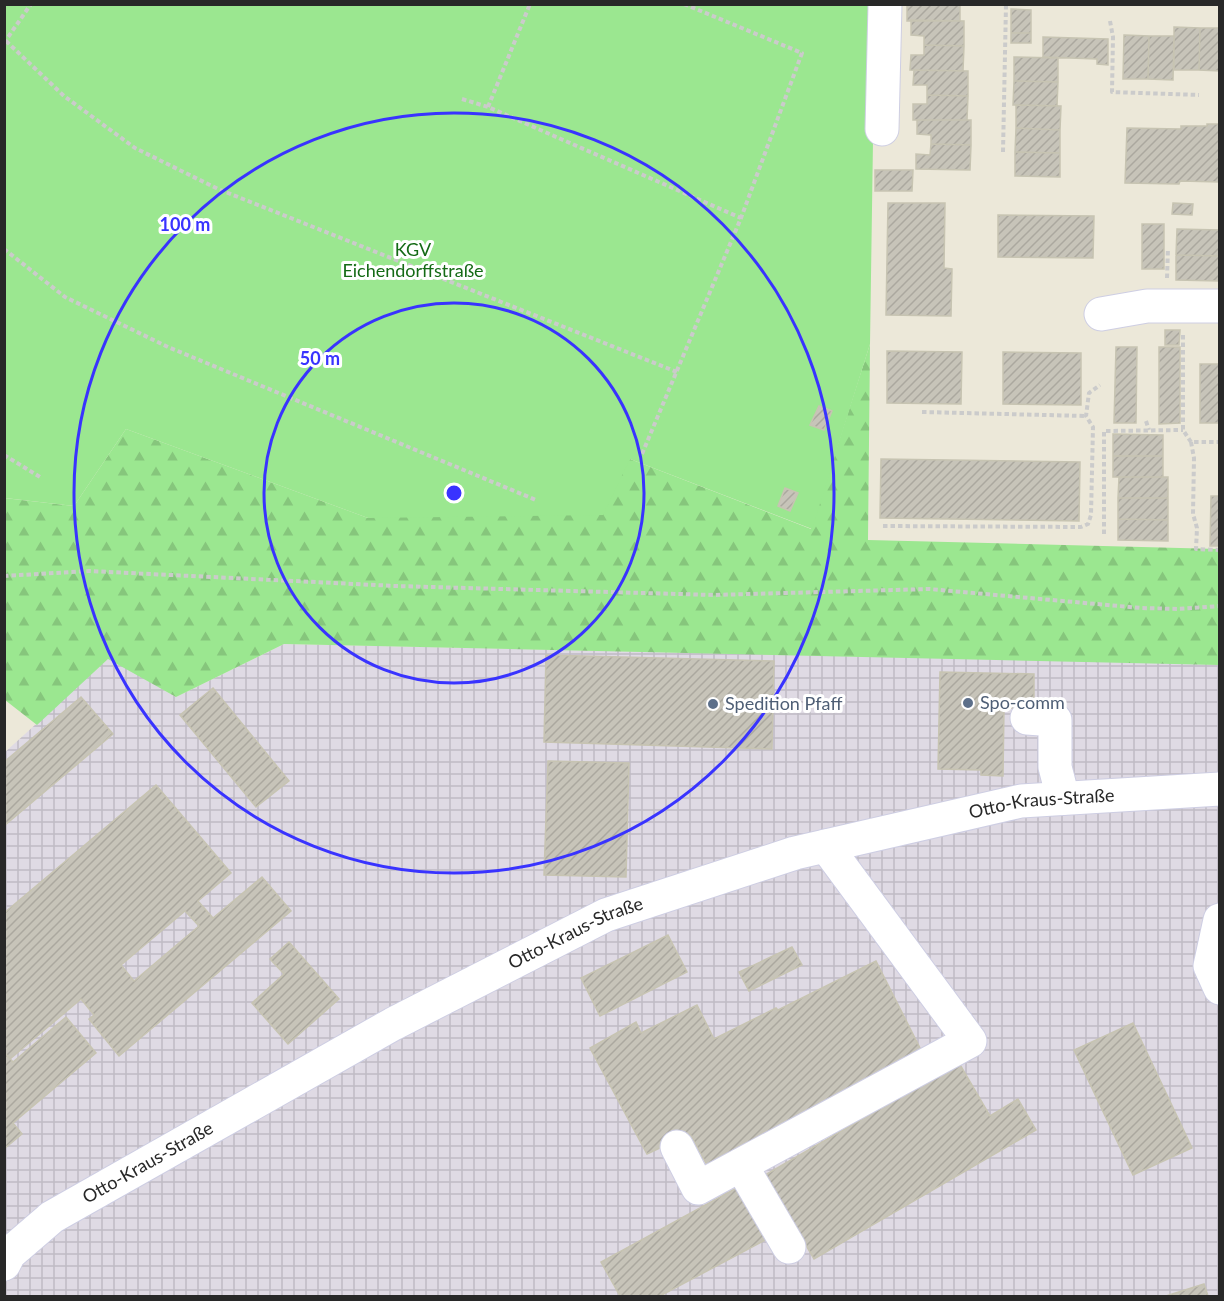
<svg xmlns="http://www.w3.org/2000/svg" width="1224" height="1301" font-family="Lato,sans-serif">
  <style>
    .industrial { fill: url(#industrial-grid) }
    .forest { fill: url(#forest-firs) }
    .garden { fill: #9be790 }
    .building { fill: url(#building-hatch); stroke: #c7c4b2; stroke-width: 1.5; fill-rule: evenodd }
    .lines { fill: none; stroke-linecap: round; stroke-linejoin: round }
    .minor-casing { stroke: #cecee3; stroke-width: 35 }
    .path { stroke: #cbcbcb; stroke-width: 4; stroke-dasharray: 4.5 3; stroke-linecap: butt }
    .minor { stroke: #fff; stroke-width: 33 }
    .ring { fill: none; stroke: #3933ff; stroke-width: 3 }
    .service-dot { fill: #5c6f8a; stroke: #fff; stroke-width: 2 }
    .labels { text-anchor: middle; stroke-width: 6; stroke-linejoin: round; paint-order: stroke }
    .park-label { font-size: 18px; fill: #146a15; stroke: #fff }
    .service-label { font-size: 18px; fill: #4e5e75; stroke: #fff; text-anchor: start }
    .street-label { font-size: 18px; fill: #282828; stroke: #fff }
    .centre { fill: #3933ff; stroke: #fff; stroke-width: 3 }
    .ring-label { font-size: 18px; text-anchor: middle; font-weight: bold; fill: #3933ff; stroke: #fff; stroke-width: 6; stroke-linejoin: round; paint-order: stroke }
  </style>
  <defs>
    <pattern id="industrial-grid" width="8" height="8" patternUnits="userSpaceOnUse" patternTransform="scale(1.5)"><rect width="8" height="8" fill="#dfdae4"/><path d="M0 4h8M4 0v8" fill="none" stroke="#bfbbc4"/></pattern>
    <pattern id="forest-firs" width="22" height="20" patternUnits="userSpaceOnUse" patternTransform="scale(1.5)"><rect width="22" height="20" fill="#9be790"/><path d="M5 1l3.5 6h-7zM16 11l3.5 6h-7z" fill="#86c67c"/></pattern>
    <pattern id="building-hatch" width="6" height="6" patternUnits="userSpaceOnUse" patternTransform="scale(1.5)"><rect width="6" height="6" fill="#c7c4b9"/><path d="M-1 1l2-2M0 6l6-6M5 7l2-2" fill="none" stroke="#aba89f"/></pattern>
  </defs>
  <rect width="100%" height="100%" fill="#ece8d9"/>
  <!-- industrial -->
  <path class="industrial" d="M284,644L1219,664V1296H5L4,753L109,658L176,697Z"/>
  <!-- forest -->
  <path class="forest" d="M870,344L868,540L1219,549V665L284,644L176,697L108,659L37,725L5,700L4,498L74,506L126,429L368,518L630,459L811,529Z"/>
  <!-- garden -->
  <path class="garden" d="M5,5H875L870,344L812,529L630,459L603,515L368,518L126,429L74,506L5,498Z"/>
  <!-- building -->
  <path class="building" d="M921,4H960V21H907V5Z
    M1011,9L1031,10V33H1011Z
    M911,20L964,21V46L924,45V36L911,35Z
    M1174,27L1200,28L1199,70H1174Z
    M1200,28H1220V71L1199,70Z
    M1011,33H1031V43H1011Z
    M1124,35L1149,36L1148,79H1123Z
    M1149,36H1174L1173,80L1148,79Z
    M1043,37L1108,39V65L1097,64V59L1043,57Z
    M924,45L964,46L963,71L910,70L911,55H924Z
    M1014,57L1058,58V82L1014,81Z
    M914,70L968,71V96L927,95V85H913Z
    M1014,81L1058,82L1057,106L1013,105Z
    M927,95L968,96L967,120H913V104H927Z
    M1016,105L1061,106L1060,130L1016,128Z
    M917,120H971V145L931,144V135L917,134Z
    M1207,124H1220V182L1180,181L1179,184L1125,183L1127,128L1181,129V126H1207Z
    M1016,128L1060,130V153L1015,152Z
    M931,144L971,145L970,170L916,169V154L930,155Z
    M1015,152L1060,153V177L1015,176Z
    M875,170H913L912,191H875Z
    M888,203H945L944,268L952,269L951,316L886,315Z
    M1173,203L1193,204L1192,215L1172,214Z
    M998,215L1094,216L1093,258L998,257Z
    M1142,224H1164V269H1142Z
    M1177,229L1220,230V256L1176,255Z
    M1176,255L1220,256L1219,281L1176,280Z
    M1165,330H1180L1179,345H1165Z
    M1116,347H1137L1136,423H1114Z
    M1159,347H1180V423L1159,424Z
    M887,351L962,352L961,404L887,403Z
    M1003,352L1081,353V405L1003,404Z
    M1200,364H1220V423H1200Z
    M819,406L832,411L824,430L810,425Z
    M1113,434L1163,435V456H1113Z
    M1113,456H1163V477H1113Z
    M881,459L1080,462L1079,521L880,518Z
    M1119,477H1168V498H1118Z
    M785,488L798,493L790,511L778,506Z
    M1211,496H1220V546H1210Z
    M1118,498H1168V520L1118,519Z
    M1118,519L1168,520V541L1118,540Z
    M546,655L774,661L772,749L544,742Z
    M940,672L1034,674V709L1004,708L1003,776L981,775V770L938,769Z
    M213,688L289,781L256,807L180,715Z
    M81,697L113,734L4,826V762Z
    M548,761L629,763L626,877L544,875Z
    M156,785L231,873L198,901L213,918L262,877L291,911L119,1056L89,1019L94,1015L81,999L10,1059L4,1052V913ZM185,911L199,926L134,981L121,965Z
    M668,935L687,972L600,1016L581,978Z
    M289,942L339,999L288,1044L252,1003L284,974L270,959Z
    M792,947L802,965L749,991L739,972Z
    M876,961L924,1056L707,1165L690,1134L647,1154L590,1048L636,1022L641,1033L697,1005L714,1039L776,1008L778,1010Z
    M66,1017L96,1053L13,1123L22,1134L4,1149V1052L13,1062Z
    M1133,1023L1192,1148L1133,1175L1074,1050Z
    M959,1063L990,1116L1018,1099L1036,1130L814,1259L765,1175Z
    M740,1186L769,1238L660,1296H620L601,1262Z
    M1204,1284L1208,1296H1166Z"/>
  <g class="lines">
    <defs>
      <g id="minor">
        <path d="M882,129L885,4"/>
        <path d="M1101,314L1147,306H1220"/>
        <path d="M1027,718L1055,720V767L1063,798"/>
        <path d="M1220,920L1210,966L1220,988"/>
        <path d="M677,1147L698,1188L970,1041L826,846"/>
        <path d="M741,1165L789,1247"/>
        <path id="s1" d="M4,1264L9,1254L52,1217L393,1024L606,915L795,853L1021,801L1220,789"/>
      </g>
    </defs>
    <!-- minor casing -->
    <use href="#minor" class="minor-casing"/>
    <!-- path -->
    <path class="path" d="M1110,21L1113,37L1112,92L1199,95
      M6,41L64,96L135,148L218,189L677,372
      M4,43L31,4
      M462,99L488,107L741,218
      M488,107L530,4
      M1003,152L1006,4
      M4,249L65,297L168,347L536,500
      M1167,278L1168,248
      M1183,335V430L1191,442H1220
      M922,412L1086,416
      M1146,421L1149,430
      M1191,442L1194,458L1193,514L1197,528L1196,549L1220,550
      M642,454L741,218L802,53L684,4
      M4,455L40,477
      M883,526L1081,527L1088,524L1091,515L1093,427L1086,416L1089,393L1100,385
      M1104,534V431L1183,430
      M4,576L89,571L396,586L714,595L929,589L1141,608L1178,609L1220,606"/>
    <!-- minor -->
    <use href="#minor" class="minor"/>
  </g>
  <!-- distance rings -->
  <g class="ring">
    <circle cx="454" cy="493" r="190"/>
    <circle cx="454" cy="493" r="380"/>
  </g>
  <!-- markers -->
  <g class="service-dot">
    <circle cx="968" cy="703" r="6"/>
    <circle cx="713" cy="704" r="6"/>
  </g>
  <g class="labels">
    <!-- park labels -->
    <g class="park-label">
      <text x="413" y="256">KGV<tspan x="413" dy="21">Eichendorffstraße</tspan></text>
    </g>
    <!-- service labels -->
    <g class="service-label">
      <text x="980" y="709">Spo-comm</text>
      <text x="725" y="710">Spedition Pfaff</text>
    </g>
    <!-- street labels -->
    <g class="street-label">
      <text dy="6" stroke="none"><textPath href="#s1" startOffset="1150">Otto-Kraus-Straße</textPath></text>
      <text dy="6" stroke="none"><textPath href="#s1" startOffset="664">Otto-Kraus-Straße</textPath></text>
      <text dy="6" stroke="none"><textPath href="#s1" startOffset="178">Otto-Kraus-Straße</textPath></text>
    </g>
  </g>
  <circle cx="454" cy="493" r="9" class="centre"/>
  <g class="ring-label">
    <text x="185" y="231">100 m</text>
    <text x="320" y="365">50 m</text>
  </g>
  <!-- border -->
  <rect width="1224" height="1301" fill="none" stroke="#282828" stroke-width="12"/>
</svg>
